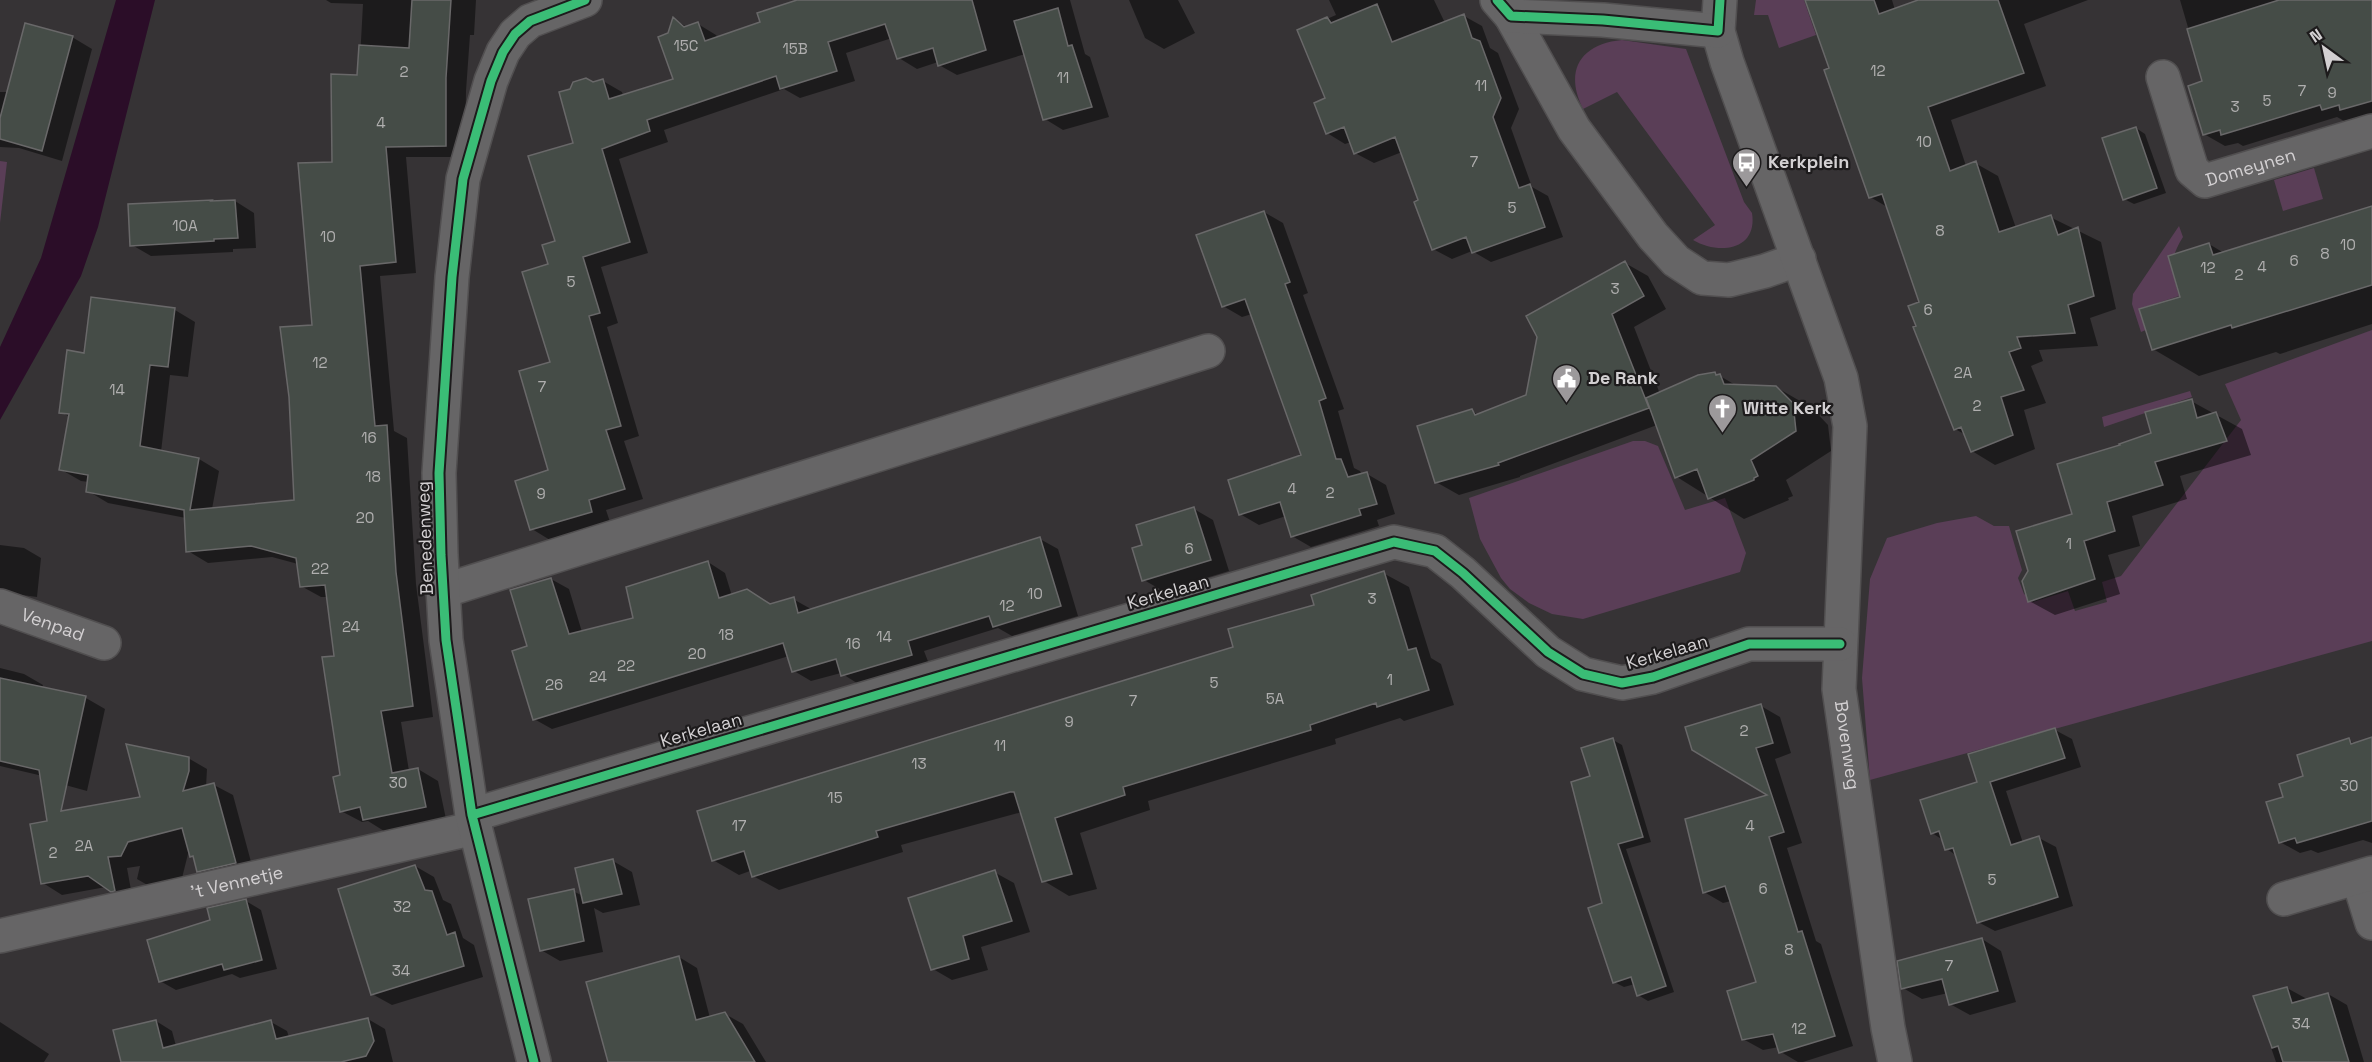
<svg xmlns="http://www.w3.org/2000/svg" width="2372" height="1062" font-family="'Space Grotesk',sans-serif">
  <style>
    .green { fill: #5a3e57 }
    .water { fill: #2b0d28 }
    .shadow { fill: #0007 }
    .building { fill: #454c47; stroke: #696869; stroke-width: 1.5 }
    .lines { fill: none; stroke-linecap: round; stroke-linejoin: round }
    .minor-casing { stroke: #514f50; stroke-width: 36 }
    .minor { stroke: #666566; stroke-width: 33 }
    .cycleway-casing { stroke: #1d1b1c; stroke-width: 13 }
    .cycleway { stroke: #3abd76; stroke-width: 9 }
    .labels { text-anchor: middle; stroke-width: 4.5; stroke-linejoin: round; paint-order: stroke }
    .number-label { font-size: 15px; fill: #b0afaf }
    .poi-label { font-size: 18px; font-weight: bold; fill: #d3d0d2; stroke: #1d1b1c; text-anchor: start }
    .street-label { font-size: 18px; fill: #d3d0d2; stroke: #1d1b1c }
  </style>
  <rect width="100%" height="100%" fill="#363335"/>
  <!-- green -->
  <path class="green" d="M1756,0H1804L1816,35L1779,48L1768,15H1754Z
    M1622,40L1686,49L1744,202L1752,213C1758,251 1718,255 1693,240L1715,225L1617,92L1583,109C1564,71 1580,44 1622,40Z
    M0,161L7,162L0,223Z
    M2314,168L2323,199L2283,211L2274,180Z
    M2179,226L2183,237C2168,261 2172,270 2179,296L2139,309L2146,330L2141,332L2132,304L2133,294Z
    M2372,330V641L1870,780L1862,678L1870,579L1887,538L1937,523L1976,516L1994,526H2009L2022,570L2018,578L2024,594L2033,598V602L2068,591L2075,611L2107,602L2102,582L2121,576L2241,420L2225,384Z
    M2190,391L2192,397L2104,427L2102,417Z
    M1633,441H1645L1658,446L1685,510L1725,498L1746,553L1740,572L1583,619L1552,614L1529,603L1510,589L1501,578L1480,539L1469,498Z"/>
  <!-- water -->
  <path class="water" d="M116,0H155L98,227L81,276L0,420V347L41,258Z"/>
  <!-- shadow -->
  <path class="shadow" d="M326,0H476L474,35H470L466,91L465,157H406L416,273L380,276L394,431L407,438L416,584L433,717L401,722L409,771L418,769L438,781L446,819L384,831L368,821L362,822L341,811L336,657L328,597H321L301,586L298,564L272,557L208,563L188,551L186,518L108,503L88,491L89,482L81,481L60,469L70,417L61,412L85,354L175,310L195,322L188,377L170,375L161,452L199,459L219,471L212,509L296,501L313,326L333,164L359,77L363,4L331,3Z
    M809,0H1070L1085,54L1090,57L1109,117L1063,130L1045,119L1025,54L957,75L939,65L938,62L917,69L899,58L892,38L846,53L855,81L800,98L784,89L664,130L668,142L619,159L648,253L601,267L618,323L607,327L639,436L624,441L643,499L606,510L610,522L550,540L532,529L550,471L552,363L549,265L557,242L574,144L593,84L603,81L622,92L623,96L675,80L669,34L673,19L687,27L698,24L716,35L718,38L762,23Z
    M1129,0H1178L1195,33L1164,49L1145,38Z
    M1329,0H1434L1445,23L1464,16L1482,26L1490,48L1498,53L1519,109L1511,128L1532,187L1548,196L1563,237L1491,262L1472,251L1452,259L1433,249L1420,201L1402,152L1374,163L1355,153L1351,142L1345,144L1327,133V99L1299,31L1336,15Z
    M1807,0H1892L1895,10L1923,0H2088L2024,24L2046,86L1951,120L1966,166L1975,163L1998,176L2016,228L2050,217L2101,242L2116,309L2090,318L2098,346L2039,350L2043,361L2031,366L2046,403L2024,410L2035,449L1995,465L1972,451L1966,435L1955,429L1918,327L1921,303L1889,208L1870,197L1831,69Z
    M2180,0H2372V118L2363,121L2356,118L2344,121L2337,117L2243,146L2238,143L2225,146L2204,134V82Z
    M72,37L92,49L62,161L19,148L0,147V92H8Z
    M2136,128L2145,134L2166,193L2134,204L2124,199Z
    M235,201L254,213L256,248L233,249V252L151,256L132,245Z
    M2372,207V324L2280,354L2276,352L2199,376L2153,349L2182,298L2209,244L2224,253Z
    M1264,212L1283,223L1308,293L1303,295L1344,409L1338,411L1354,468L1360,471L1362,475L1367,474L1386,485L1395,514L1377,520L1379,526L1311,547L1292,536L1286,516L1259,525L1240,514L1303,456L1252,314L1242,317L1223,306Z
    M1625,263L1648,276L1666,309L1634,327L1660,394L1715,373L1737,386L1776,387L1812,408L1828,425L1831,451L1786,480L1793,496L1788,498L1789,500L1744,519L1677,477L1657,425L1520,476V477L1459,495L1436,482L1472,411L1479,415L1527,397Z
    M2191,401L2242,429L2251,455L2180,476L2187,499L2132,516L2140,546L2108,555L2120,594L2055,615L2029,601L2074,515L2121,446L2153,434Z
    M1194,509L1213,520L1229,571L1163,591L1144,580V546Z
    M1040,539L1058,549L1078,616L1012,636L998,628L924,651L929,664L860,685L841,673L811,681L794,671L789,656L552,729L534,719L529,647L551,579L569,589L582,632L635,619L708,562L725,573L732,596L771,606L793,599L811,609Z
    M0,545L24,548L41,558L37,597L0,592Z
    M1383,573L1409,587L1431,658L1441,664L1454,705L1404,721L1400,718L1335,739L1336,744L1148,801L1150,810L1080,833L1097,889L1069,896L1044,881L1022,812L901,845L903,852L779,890L753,876L750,871L739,875L713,860L1235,648Z
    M0,668L24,674L43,685L42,688L86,698L105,709L87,791L58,783L47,777L0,766Z
    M1761,706L1780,717L1791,753L1775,759L1802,843L1787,848L1816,941L1821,944L1853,1046L1803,1062H1798L1781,1052L1779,1047L1763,1050L1743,1039L1758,983L1731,901L1723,903L1704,892L1771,795L1693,749Z
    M2055,730L2072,739L2081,767L2006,791L2023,843L2039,838L2056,847L2073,906L1995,931L1978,922L1957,856L1947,849L1943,840L1932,833L1979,783Z
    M2372,739V843L2363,840L2318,853L2311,850L2300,853L2280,842L2285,798L2305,777L2348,740L2356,744Z
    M1613,740L1622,745L1651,842L1626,849L1674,992L1648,1001L1638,995L1635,984L1624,987L1614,982L1591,777Z
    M188,758L207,769L206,787L214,785L233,795L254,873L217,882L198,871L195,859L191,856L189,850L179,890H156L137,879L140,866L127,868L133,901L132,902L106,887L62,895L43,883L136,827Z
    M613,861L632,872L640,905L603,913L594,908L603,952L560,961L541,950L573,891L583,896Z
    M415,866L434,877L443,900L451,904L463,938L474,945L483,977L392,1005L372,994Z
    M994,872L1014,883L1030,932L981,947L988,970L952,980L933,969Z
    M246,901L261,910L277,969L240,978L232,974L176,990L160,981L212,921Z
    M1982,939L2001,951L2016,1002L1970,1015L1950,1004L1948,993L1922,999L1903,988Z
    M679,957L697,968L710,1018L725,1014L743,1024L766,1062H609Z
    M2287,988L2307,999L2328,994L2347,1005L2364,1062H2276L2254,998Z
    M368,1019L385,1029L393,1062H123L156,1021L172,1031L176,1046L271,1022L287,1031L289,1037Z
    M0,1022L49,1054L44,1062H0Z"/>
  <!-- building -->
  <path class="building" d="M412,0H451L446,78V146L386,147L396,262L360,266L375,426L387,425L396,572L413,706L381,711L392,773L418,768L426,807L363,820L360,807L340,812L333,777L340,775L322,657L334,656L325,585L300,587L296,558L251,546L186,552L184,510L86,492L88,475L59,470L69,414L59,413L67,350L84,353L91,297L175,308L168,367L150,365L140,446L199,458L190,510L294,500L289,397L280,327L312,325L298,163L332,162L331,74L357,75L359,45L409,48Z
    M797,0H972L986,50L938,66L933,48L897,59L885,24L828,42L837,71L780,89L776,76L647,120L650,131L602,149L630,242L583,257L600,313L589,316L621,426L606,430L625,489L589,500L592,512L530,530L515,481L548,470L519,371L550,362L522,272L548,264L542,245L555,241L528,156L573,143L559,92L570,89L573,82L586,78L593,82L603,79L609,99L673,79L658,37L668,33L673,17L684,27L698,22L705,41L760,22L757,13Z
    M1805,0H1874L1879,14L1918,0H1998L2024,73L1928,107L1950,171L1976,161L1999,232L2051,215L2058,235L2078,227L2094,296L2068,305L2075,333L2017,337L2021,348L2009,352L2024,390L2001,397L2013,435L1971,452L1961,427L1954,430L1913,327L1916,326L1908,306L1919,302L1882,194L1869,198L1824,70L1829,68Z
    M2279,0H2372V101L2340,110L2339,105L2322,110L2320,105L2221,135L2220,130L2203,135L2188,86L2202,81L2187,29Z
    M1377,4L1392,42L1464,14L1472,38L1480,41L1501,98L1493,117L1519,188L1530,184L1545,227L1472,253L1466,237L1432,250L1414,202L1418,200L1395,137L1354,154L1344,127L1326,134L1314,103L1325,98L1297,30L1327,17L1331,23Z
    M1058,8L1068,46L1072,45L1092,107L1043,120L1014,21Z
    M25,23L73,36L42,151L0,139V118Z
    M2136,127L2157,188L2123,200L2102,138Z
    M212,200L211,201L235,200L238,238L214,239V241L130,246L128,204Z
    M2372,206V285L2232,328L2231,325L2152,350L2139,309L2180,297L2168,256L2209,243L2213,255Z
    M1264,211L1290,282L1285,284L1326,398L1319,401L1336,459H1341L1348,477L1367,472L1377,504L1359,509L1361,515L1291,537L1280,502L1239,515L1228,480L1301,455L1245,299L1222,307L1196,235Z
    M1625,261L1644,296L1612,314L1649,408L1498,463L1499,465L1435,483L1417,426L1472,409L1475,415L1526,395L1537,337L1526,316Z
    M1715,372L1716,375L1720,374L1724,384L1776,386L1793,403L1796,431L1751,460L1758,476L1754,478V480L1708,499L1697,469L1675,478L1646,398L1698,375Z
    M2192,399L2197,418L2216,412L2227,441L2155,462L2163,485L2107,502L2115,531L2084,541L2095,579L2028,602L2022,581L2028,571L2016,531L2072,514L2057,464L2120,445L2119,444L2151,433L2145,412Z
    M1194,507L1211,560L1142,581L1132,548L1142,545L1136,525Z
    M1040,537L1061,606L993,627L989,616L908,641L912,655L841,676L836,659L792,672L783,643L533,720L512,651L527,646L510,590L551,578L569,634L633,618L626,587L708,561L719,598L747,589L770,604L794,597L798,613Z
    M1384,571L1408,650L1416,648L1429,690L1377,707L1376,703L1310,725L1311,730L1123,787L1125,795L1055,818L1072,874L1042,882L1014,792H1010L876,831L878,837L752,877L744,851L712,861L697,811L1233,647L1228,629L1314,605L1311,595Z
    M0,678L86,696L61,811L140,797L126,744L189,757V771L183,791L214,783L236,863L197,872L193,856L190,857L182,828L128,842L121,856L108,857L115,891L111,892L88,876L41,884L30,824L47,821L39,770L0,761Z
    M1761,704L1773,743L1756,748L1784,832L1769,837L1798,932L1802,931L1835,1036L1779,1053L1773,1034L1742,1040L1727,991L1756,982L1725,886L1703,893L1685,819L1767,795L1692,750L1685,727Z
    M2055,728L2065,758L1990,782L2011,845L2039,836L2058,897L1977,923L1953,848L1945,850L1939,831L1931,834L1920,800L1977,782L1968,754Z
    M2372,737V821L2297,843L2295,838L2279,843L2266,802L2283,797L2279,784L2303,776L2297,755L2349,738L2351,744Z
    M1613,738L1643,837L1618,844L1666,986L1637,996L1631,977L1613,983L1588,908L1602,903L1571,782L1590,776L1581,748Z
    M613,859L622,894L583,903L575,868Z
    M415,865L425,890L432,891L447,935L455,932L464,966L371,995L338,889Z
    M995,870L1012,921L963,936L969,959L931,970L908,898Z
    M574,889L584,941L540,951L528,899Z
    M246,899L262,960L224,970L222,964L159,982L147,940L210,920L207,908Z
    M1982,938L1998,991L1949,1005L1942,979L1901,989L1897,961Z
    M679,956L696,1020L725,1012L755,1062H608L586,982Z
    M2287,987L2292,1003L2328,993L2349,1062H2283L2278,1046L2272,1048L2253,996Z
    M368,1018L374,1041L366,1056L341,1062H121L113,1030L156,1020L163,1048L271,1020L276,1039Z"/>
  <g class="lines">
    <defs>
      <g id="minor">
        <path d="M1497,0L1511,16L1574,129L1653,236L1676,261L1702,278L1729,280L1765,271L1799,259"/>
        <path id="s1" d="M1720,0L1718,31L1727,62L1841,378L1850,426L1839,689L1888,1028L1895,1062"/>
        <path d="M1511,16L1603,20L1718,31"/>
        <path id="s2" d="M2163,77L2192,170L2205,181L2372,131"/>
        <path d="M443,591L1208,351"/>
        <path id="s3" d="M0,606L104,643"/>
        <path d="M472,815L1394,542L1435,551L1463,573L1548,652L1583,674L1622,683L1653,677L1749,644H1840"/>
        <path d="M2358,878L2372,923"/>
        <path d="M2284,899L2372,873"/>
        <path id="s4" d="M0,936L475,828"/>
        <path d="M534,1062L472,815L446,640L441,555L439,473L452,277L463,179L491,81L503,52L515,34L530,21L585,0"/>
      </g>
    </defs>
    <!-- minor casing -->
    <use href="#minor" class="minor-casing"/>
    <!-- minor -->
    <use href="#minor" class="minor"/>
    <defs>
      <path id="cycleway" d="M1497,0L1511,16L1603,20L1718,31L1720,0
        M472,815L1394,542L1435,551L1463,573L1548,652L1583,674L1622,683L1653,677L1749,644H1840
        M534,1062L472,815L446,640L441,555L439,473L452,277L463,179L491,81L503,52L515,34L530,21L585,0"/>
    </defs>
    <!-- cycleway casing -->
    <use href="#cycleway" class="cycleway-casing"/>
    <!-- cycleway -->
    <use href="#cycleway" class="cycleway"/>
  </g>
  <!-- icons -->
  <defs>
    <symbol id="bus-pin" viewBox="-11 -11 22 30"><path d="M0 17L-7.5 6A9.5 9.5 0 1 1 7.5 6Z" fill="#9c999b" stroke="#1d1b1c"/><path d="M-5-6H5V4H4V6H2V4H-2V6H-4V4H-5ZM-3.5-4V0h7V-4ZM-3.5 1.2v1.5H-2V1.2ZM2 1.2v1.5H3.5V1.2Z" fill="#fff"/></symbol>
    <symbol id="civic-pin" viewBox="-11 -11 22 30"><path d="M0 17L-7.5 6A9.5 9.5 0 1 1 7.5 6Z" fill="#9c999b" stroke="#1d1b1c"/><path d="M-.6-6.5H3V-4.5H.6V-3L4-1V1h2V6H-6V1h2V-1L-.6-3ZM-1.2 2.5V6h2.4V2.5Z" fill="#fff"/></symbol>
    <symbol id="church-pin" viewBox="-11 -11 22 30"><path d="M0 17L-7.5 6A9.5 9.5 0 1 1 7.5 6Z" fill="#9c999b" stroke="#1d1b1c"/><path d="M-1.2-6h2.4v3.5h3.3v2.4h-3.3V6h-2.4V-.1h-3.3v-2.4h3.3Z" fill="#fff"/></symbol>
  </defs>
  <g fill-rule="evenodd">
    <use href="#bus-pin" x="1730" y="146" width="33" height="45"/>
    <use href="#civic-pin" x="1550" y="362" width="33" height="45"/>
    <use href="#church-pin" x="1706" y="392" width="33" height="45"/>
  </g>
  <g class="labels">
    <!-- number labels -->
    <g class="number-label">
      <text x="686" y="51">15C</text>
      <text x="795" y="54">15B</text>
      <text x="1878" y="76">12</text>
      <text x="404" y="77">2</text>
      <text x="1063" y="83">11</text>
      <text x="1481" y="91">11</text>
      <text x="2302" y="96">7</text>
      <text x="2332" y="98">9</text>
      <text x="2267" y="106">5</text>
      <text x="2235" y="112">3</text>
      <text x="381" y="128">4</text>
      <text x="1924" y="147">10</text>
      <text x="1474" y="167">7</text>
      <text x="1512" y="213">5</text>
      <text x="185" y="231">10A</text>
      <text x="1940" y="236">8</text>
      <text x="328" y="242">10</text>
      <text x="2348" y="250">10</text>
      <text x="2325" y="259">8</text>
      <text x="2294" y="266">6</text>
      <text x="2262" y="272">4</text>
      <text x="2208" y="273">12</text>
      <text x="2239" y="280">2</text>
      <text x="571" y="287">5</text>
      <text x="1615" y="294">3</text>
      <text x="1928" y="315">6</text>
      <text x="320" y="368">12</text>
      <text x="1963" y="378">2A</text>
      <text x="542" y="392">7</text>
      <text x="117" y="395">14</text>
      <text x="1977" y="411">2</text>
      <text x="369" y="443">16</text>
      <text x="373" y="482">18</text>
      <text x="1292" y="494">4</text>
      <text x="1330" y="498">2</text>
      <text x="541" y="499">9</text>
      <text x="365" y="523">20</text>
      <text x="2069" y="549">1</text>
      <text x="1189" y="554">6</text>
      <text x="320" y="574">22</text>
      <text x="1035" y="599">10</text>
      <text x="1372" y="604">3</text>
      <text x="1007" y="611">12</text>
      <text x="351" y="632">24</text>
      <text x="726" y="640">18</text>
      <text x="884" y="642">14</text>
      <text x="853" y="649">16</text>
      <text x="697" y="659">20</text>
      <text x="626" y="671">22</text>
      <text x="598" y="682">24</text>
      <text x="1390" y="685">1</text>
      <text x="1214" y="688">5</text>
      <text x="554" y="690">26</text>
      <text x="1275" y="704">5A</text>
      <text x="1133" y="706">7</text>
      <text x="1069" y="727">9</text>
      <text x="1744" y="736">2</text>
      <text x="1000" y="751">11</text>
      <text x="919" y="769">13</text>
      <text x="398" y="788">30</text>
      <text x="2349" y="791">30</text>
      <text x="835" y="803">15</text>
      <text x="739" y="831">17</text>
      <text x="1750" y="831">4</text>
      <text x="84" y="851">2A</text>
      <text x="53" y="858">2</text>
      <text x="1992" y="885">5</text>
      <text x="1763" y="894">6</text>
      <text x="402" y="912">32</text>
      <text x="1789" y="955">8</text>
      <text x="1949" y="971">7</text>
      <text x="401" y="976">34</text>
      <text x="2301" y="1029">34</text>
      <text x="1799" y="1034">12</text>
    </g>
    <!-- poi labels -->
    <g class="poi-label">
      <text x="1768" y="168">Kerkplein</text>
      <text x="1588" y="384">De Rank</text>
      <text x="1743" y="414">Witte Kerk</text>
    </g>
    <!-- street labels -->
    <g class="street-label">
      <text dy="6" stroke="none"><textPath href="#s2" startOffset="162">Domeynen</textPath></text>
      <text transform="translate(425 538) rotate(-92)" y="6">Benedenweg</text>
      <text transform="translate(1168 592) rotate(-16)" y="6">Kerkelaan</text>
      <text dy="6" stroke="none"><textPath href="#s3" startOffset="56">Venpad</textPath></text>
      <text transform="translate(1667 652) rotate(-16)" y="6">Kerkelaan</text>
      <text transform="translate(701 730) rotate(-16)" y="6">Kerkelaan</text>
      <text dy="6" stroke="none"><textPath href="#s1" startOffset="768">Bovenweg</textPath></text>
      <text dy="6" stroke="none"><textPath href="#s4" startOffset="243">'t Vennetje</textPath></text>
    </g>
  </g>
  <!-- north arrow -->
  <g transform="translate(2324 48) rotate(327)" stroke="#1d1b1c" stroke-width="4.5" paint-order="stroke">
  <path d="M0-4.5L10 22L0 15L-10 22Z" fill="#d3d0d2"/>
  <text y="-9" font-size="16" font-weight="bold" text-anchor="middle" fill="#d3d0d2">N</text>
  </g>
</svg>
